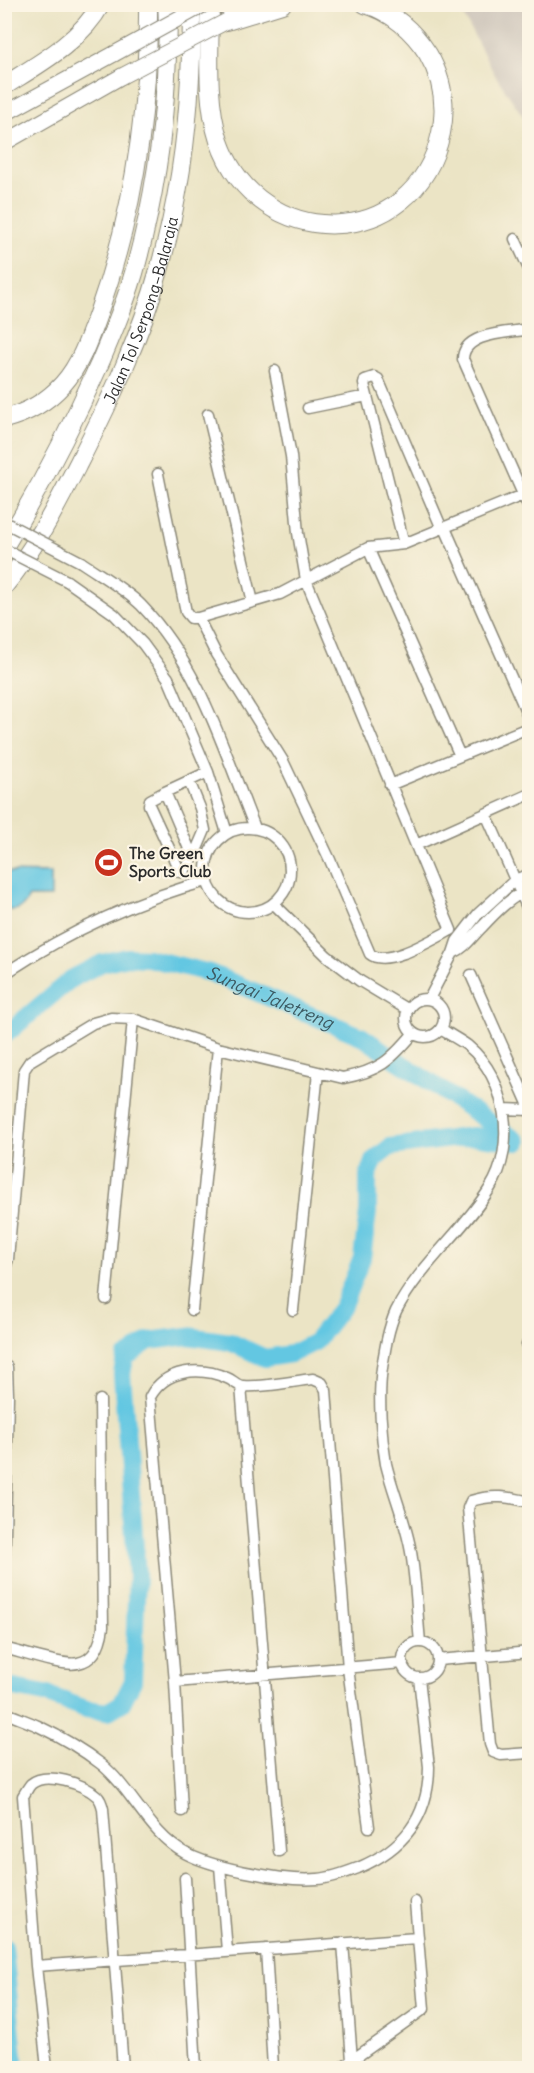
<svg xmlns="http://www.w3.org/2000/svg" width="534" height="2073" font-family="Delius,sans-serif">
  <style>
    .railway { fill: #cbc2b8 }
    .water { fill: #64c7e2; stroke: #487986; stroke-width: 1.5 }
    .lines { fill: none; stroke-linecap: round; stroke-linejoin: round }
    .river { stroke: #64c7e2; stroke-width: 18 }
    .minor-casing { stroke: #8b8878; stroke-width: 13 }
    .primary-casing { stroke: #8b8878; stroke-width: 17 }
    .motorway-casing { stroke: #8b8878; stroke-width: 20 }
    .minor { stroke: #fff; stroke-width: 10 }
    .primary { stroke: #fff; stroke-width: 15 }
    .motorway { stroke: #fff; stroke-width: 18 }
    .minor-bridge-casing { stroke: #8b8878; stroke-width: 13; stroke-linecap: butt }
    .primary-bridge-casing { stroke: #8b8878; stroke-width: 17; stroke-linecap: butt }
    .minor-bridge { stroke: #fff; stroke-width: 10 }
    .primary-bridge { stroke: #fff; stroke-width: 15 }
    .labels { text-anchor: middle; stroke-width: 4.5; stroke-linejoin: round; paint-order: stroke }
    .street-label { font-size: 16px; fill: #2b2b2b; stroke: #fcf5e5 }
    .poi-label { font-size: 16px; font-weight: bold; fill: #2b2b2b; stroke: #fcf5e5; text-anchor: start }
    .water-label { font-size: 18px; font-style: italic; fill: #3c5a62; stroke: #fcf5e5 }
  </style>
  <rect width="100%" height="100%" fill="#fcf5e5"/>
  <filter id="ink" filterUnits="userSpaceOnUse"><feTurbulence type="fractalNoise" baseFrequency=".0167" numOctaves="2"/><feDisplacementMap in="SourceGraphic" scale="12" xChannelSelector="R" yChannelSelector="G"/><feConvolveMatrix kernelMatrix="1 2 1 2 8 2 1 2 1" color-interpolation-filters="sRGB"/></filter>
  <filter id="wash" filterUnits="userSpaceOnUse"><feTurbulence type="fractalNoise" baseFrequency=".008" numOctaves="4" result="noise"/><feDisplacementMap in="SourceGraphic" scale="24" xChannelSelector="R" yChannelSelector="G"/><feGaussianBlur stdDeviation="1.35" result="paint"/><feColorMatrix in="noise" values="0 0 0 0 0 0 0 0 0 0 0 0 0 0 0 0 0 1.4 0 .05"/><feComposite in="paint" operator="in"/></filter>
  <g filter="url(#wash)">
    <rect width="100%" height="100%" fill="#ebe4c5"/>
    <!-- railway -->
    <path class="railway" d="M458,5H529V125L495,75Z"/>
    <!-- water -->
    <path class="water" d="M5,872L51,873V897H29C24,906 20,911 9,910L5,906Z"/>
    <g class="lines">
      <!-- river -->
      <g class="river">
        <path id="s1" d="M4,1036L71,979L102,963L127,957L148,958L210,973L361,1036L516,1140"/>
        <path d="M4,1686L45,1694L86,1709L107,1712L122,1703L133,1681L137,1575L122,1374L125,1358L149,1341L188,1336L230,1342L265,1358L291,1354L315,1342L342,1307L362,1258L368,1212V1176L375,1159L390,1147L473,1136L518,1142"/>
        <path d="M4,1947L15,2068"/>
      </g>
    </g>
  </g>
  <g filter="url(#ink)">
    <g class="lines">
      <defs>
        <path id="minor" d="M515,239L530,271
          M530,329C509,333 463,332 463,359L530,510
          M308,408L367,396
          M208,414L253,602
          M158,474L186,612L191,618H198L216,654L283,761L330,860L370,954C387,968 433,939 451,930L306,580L298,533L291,456L275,371
          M445,528L530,720
          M404,544L364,384L365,380L374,377L378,379L442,529
          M368,548L460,756
          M81,562C100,575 125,589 141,605C200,666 224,751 255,828
          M67,581L114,614L143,644L168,678L208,772L227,833
          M198,618L280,594L368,548L404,544L523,495
          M390,785L530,727
          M165,792L150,800L149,805L180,872H183L193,858L205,830L200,808L189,781
          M486,814L530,914
          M206 870a42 42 0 1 1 84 0a42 42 0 1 1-84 0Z
          M416,845L530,794
          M193,858L165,792L208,772
          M274,904L327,956L360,981L408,1010
          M453,953C465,948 472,937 481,928C495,913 511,896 530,889
          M4,974C67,933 134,900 207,881
          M471,975L530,1108
          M406 1018a19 19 0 1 1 38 0a19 19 0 1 1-38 0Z
          M429,999L453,953L457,941L478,914L515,880L530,874
          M503,1109L530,1110
          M4,1271L8,1259L24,1070L30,1061L93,1023L111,1018L133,1019L218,1048L343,1078C379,1071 390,1061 413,1034
          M106,1299L133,1019
          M192,1310L218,1048
          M293,1310L318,1072
          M530,1339L527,1345L530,1360
          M241,1386L279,1851
          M530,1502C509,1497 492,1494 471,1501L468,1508L490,1744L493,1752L501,1755L530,1753
          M4,1579L8,1396L7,1367
          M420,1642C417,1612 416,1581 411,1552C406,1522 393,1493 386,1464C381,1436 378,1397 382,1368C385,1349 388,1329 396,1311C420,1264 463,1232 490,1188C517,1146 507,1078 468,1046C460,1040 450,1035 441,1029
          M402 1660a18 18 0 1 1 36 0a18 18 0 1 1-36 0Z
          M4,1648C21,1652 63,1667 78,1663C95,1660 101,1642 103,1627L100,1400
          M438,1660L530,1652
          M175,1682L403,1663
          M4,1712C15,1717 27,1721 38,1726C59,1736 82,1749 101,1764C132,1789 150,1835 185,1853C202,1862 222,1867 241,1871C267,1876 292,1881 318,1879C331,1878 345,1873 358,1868C403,1849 429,1818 429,1767L419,1678
          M182,1811L175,1682L150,1397C165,1369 200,1366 227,1378C233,1380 237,1386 243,1386C262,1388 293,1381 313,1379L322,1383L326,1390L348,1668L369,1827
          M220,1866L227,1951
          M185,1878L196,2068
          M343,1943L352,2060
          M266,1949L273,2068
          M36,1966L417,1938
          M47,2068L36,1966L23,1796C26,1792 28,1787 31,1784C46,1771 84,1784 97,1796C100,1799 102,1804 103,1809L123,2068
          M341,2068L424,2009L415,1902"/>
        <path id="primary" d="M4,114L114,54
          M4,143L122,76"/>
        <g id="motorway">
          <path d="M210,4C210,48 205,98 219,141C258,254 415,253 441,133C447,105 442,78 428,54C414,32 392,11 365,4"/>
          <path d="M227,21L282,4"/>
          <path d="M4,86C39,64 81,41 101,4"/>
          <path d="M4,419C27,413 47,402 63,384C81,364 90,336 99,311C134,212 149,109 148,4"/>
          <path d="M4,547C40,488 71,428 99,365C113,332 128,297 137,262C153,202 163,140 166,77C167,53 169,29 167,4"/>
          <path id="s2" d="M4,586C35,549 57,505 79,462C110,401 141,336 159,270C177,207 187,142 190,77C191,53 193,29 191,4"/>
        </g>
      </defs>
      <!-- minor casing -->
      <use href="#minor" class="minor-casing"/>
      <!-- primary casing -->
      <use href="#primary" class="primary-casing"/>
      <!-- motorway casing -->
      <use href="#motorway" class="motorway-casing"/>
      <!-- minor -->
      <use href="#minor" class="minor"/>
      <!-- primary -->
      <use href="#primary" class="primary"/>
      <!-- motorway -->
      <use href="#motorway" class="motorway"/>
      <defs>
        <path id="minor-bridge" d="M4,522L81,562
          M4,549L67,581"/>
        <path id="primary-bridge" d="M114,54L205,4
          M122,76L227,21"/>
      </defs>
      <!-- minor-bridge casing -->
      <use href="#minor-bridge" class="minor-bridge-casing"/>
      <!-- primary-bridge casing -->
      <use href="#primary-bridge" class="primary-bridge-casing"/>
      <!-- minor-bridge -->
      <use href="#minor-bridge" class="minor-bridge"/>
      <!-- primary-bridge -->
      <use href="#primary-bridge" class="primary-bridge"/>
    </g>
  </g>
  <!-- icons -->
  <defs>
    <symbol id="stadium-disc" viewBox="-11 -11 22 22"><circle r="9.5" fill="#c8321e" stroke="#fcf5e5"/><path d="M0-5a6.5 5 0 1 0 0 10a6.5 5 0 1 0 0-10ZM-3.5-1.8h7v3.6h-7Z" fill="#fff"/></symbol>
  </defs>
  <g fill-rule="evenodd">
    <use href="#stadium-disc" x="92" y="846" width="33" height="33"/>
  </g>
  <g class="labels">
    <!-- street labels -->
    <g class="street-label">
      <text dy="6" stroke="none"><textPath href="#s2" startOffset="310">Jalan Tol Serpong–Balaraja</textPath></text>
    </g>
    <!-- poi labels -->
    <g class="poi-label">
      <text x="129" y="859">The Green<tspan x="129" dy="18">Sports Club</tspan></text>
    </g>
    <!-- water labels -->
    <g class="water-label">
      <text dy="6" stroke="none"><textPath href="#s1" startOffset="298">Sungai Jaletreng</textPath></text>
    </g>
  </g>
  <!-- margin -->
  <rect width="534" height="2073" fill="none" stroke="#fcf5e5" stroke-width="24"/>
</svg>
